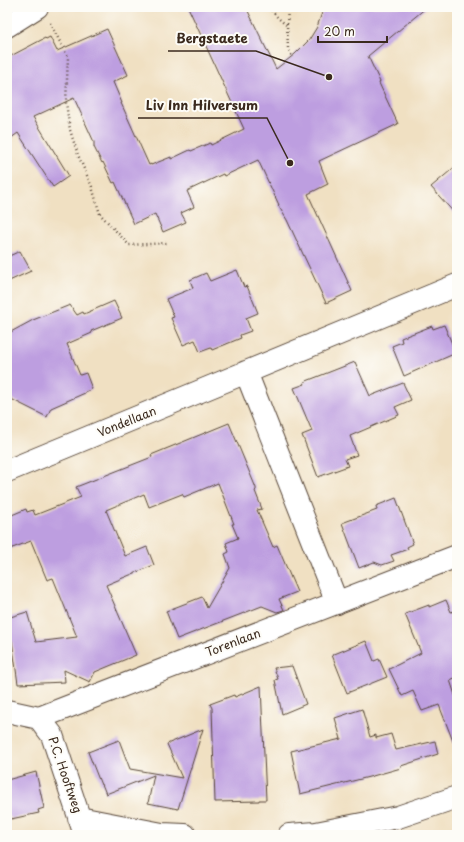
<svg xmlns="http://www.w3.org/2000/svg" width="464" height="842" font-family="'Playpen Sans',sans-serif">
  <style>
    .building { fill: #bd9ee0 }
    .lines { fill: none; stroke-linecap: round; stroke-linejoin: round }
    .minor-casing { stroke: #564537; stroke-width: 24 }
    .tertiary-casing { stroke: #564537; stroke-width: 24 }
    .path { stroke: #564537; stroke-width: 2.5; stroke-dasharray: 1 3; stroke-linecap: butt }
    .minor { stroke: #fff; stroke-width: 22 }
    .tertiary { stroke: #fff; stroke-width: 22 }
    .labels { text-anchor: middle; stroke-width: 4; stroke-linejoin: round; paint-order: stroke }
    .street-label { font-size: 12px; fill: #3b2a1e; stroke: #fdfcf7 }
    .leader { fill: none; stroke: #3b2a1e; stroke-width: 1.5 }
    .callout-dot { fill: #3b2a1e; stroke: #fdfcf7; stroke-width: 1.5 }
    .callout-label { font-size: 13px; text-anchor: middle; font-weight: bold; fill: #3b2a1e; stroke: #fdfcf7; stroke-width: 4; stroke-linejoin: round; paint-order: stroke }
  </style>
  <rect width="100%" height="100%" fill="#fdfcf7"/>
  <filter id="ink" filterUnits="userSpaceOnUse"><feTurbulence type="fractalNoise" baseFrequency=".025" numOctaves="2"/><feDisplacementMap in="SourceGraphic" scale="8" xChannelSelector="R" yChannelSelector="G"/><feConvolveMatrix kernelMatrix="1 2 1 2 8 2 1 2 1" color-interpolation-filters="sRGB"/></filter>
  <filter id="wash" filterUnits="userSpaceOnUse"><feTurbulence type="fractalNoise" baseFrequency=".012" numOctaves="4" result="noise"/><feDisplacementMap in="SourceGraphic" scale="16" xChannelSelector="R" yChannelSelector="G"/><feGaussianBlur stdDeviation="0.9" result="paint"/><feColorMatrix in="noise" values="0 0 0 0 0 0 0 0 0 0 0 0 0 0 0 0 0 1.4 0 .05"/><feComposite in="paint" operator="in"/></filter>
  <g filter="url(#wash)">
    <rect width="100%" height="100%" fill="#f0e0c2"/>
    <g id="blocks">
      <!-- building -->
      <path class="building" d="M188,7H246L276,69L295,54L309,40L317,27L324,7H427L368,56L380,82L379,83L398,124L319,161L328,184L308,194L352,291L326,303L287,220L278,205H279L258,160L224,176L223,174L187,191L194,207L181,213L186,222L163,232L155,214L134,224L115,182L113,183L103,162L102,163L94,147V142L74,98L33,117L69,176L53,187L18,133L7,141V58L45,38L46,39L50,37L57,51L107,29L128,75L113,82L122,103H121L149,165L151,164V165L171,157V159L190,150L191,151L210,143L211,145L244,129Z
        M457,165V216L431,187Z
        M20,251L31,271L7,282V257Z
        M237,270L244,287L247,286L258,313L246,318L251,331L240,335L241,338L212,350L211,348L200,352L195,340L183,345L171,318L174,317L166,299L193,288L190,280L206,273L210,281Z
        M114,301L122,318L91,331L92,333L67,344L80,375L86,373L92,389L85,392V393L51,408L47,417L7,397V334L33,320L70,305L77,315L83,312L84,314Z
        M444,325L456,353L404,376L392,346L402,342L401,338L432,326L433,329Z
        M355,362L370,396L403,383L411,400L395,407L399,415L350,436L357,455L345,459L348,466L318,477L302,435L312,431L294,388L305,384L304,382Z
        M229,423L256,488V490L255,491L262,509L257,510L273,547L277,545L297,592L279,599L284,610L277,612L262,606L177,639L166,611L202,597L207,608L230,568L225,554L229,552L226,543L238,538L232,524H234L218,483L184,497L182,494L149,507L144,494L106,510L125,556L147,547L154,565L106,585L136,655L95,672L90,682L64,670L65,682L18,684L12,641L7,622V618L27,612L36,642L77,637L53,578L47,580L31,541L7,550V517L26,509L27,512L33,510L35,515L81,497L76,487L152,457L151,455Z
        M396,498L413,544L407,547L408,549L391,555L394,561L382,565L374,562L359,568L342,523L377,510L376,506Z
        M446,600L451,612L457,610V677L450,680L457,701V749H456L439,705L422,711L413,691L402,696L389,669L421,653L405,614L429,605V607Z
        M366,641L374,661L379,659L387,677L347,693L332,655Z
        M292,666L306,704L282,714L275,680L278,679L274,668Z
        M261,686L266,800H259V801L215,802L212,708L210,704L234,695L235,697Z
        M362,709L370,737L376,735V738L391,734L396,750L435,741L438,754L401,766V768L369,777L300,794L291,751L341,739L335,718Z
        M203,729L178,809L148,803L154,775L106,794L102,784L101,785L88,752L119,740L130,769L182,778L167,744Z
        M36,772L44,808L38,810L39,813L11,819L10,816L7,817V780Z"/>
    </g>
  </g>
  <g filter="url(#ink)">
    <use href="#blocks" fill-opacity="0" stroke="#564537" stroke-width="1"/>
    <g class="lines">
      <defs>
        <path id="minor" d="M246,372L337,603
          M7,471C157,410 307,346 457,285
          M7,711L39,718L457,556
          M39,718L52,735L85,835
          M79,818L162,834L185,835
          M289,835L316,833L398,817L457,797"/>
        <path id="tertiary" d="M7,26L37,7"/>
      </defs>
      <!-- minor casing -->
      <use href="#minor" class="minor-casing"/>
      <!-- tertiary casing -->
      <use href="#tertiary" class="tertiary-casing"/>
      <!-- path -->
      <path class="path" d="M269,7L278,18L286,25
        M288,7L287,25L288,48L292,57
        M50,23L68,57L66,103L70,130L78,155L92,187L100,214L129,245L168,243"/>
      <!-- minor -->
      <use href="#minor" class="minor"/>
      <!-- tertiary -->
      <use href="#tertiary" class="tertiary"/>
    </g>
  </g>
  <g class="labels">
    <!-- street labels -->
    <g class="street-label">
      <text transform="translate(127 422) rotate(-22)" y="4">Vondellaan</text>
      <text transform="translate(233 643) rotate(-21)" y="4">Torenlaan</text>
      <text transform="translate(65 775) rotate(71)" y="4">P.C. Hooftweg</text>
    </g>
  </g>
  <!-- callouts -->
  <path class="leader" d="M329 77L256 51H168M290 163L267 118H138"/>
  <g class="callout-dot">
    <circle cx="329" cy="77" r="4"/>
    <circle cx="290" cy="163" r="4"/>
  </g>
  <g class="callout-label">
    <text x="212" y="43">Bergstaete</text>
    <text x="202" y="110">Liv Inn Hilversum</text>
  </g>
  <!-- margin -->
  <rect width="464" height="842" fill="none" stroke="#fdfcf7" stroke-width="24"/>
  <!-- scale -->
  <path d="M318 36v6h69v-6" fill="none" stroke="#3b2a1e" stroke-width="2"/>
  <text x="324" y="36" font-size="12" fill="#3b2a1e" stroke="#fdfcf7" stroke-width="3" paint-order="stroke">20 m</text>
</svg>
